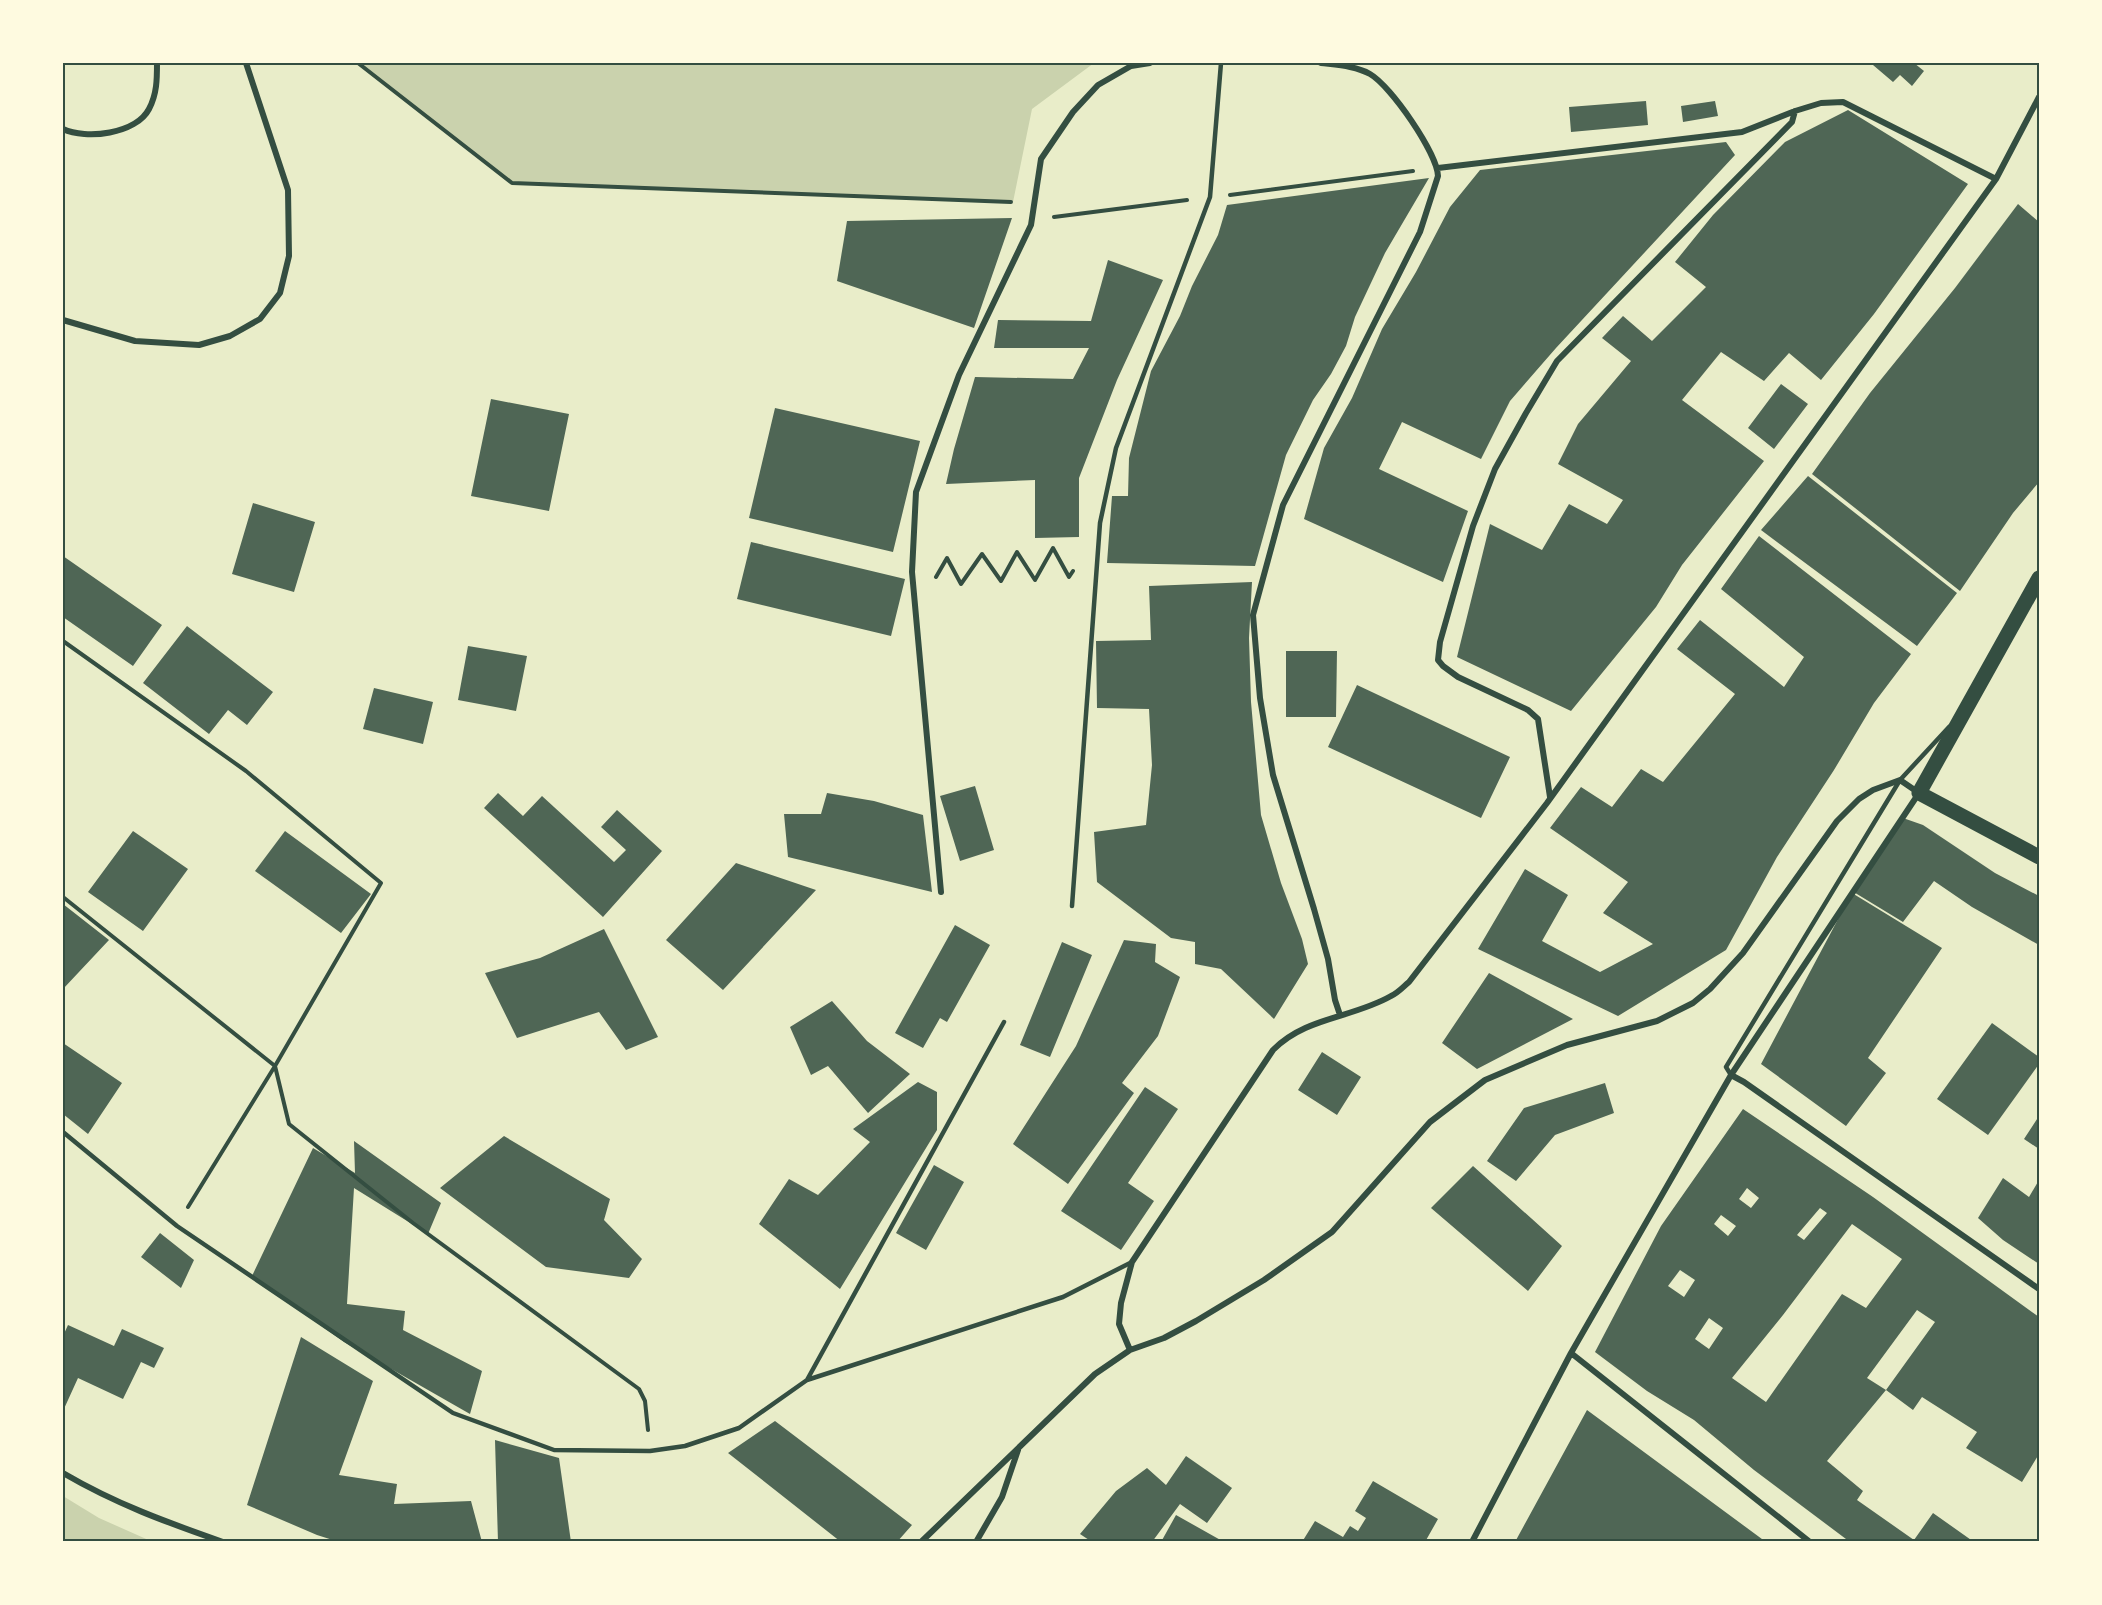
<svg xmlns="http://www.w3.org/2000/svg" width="2102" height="1605" font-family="Merriweather,serif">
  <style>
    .green { fill: #cad2ad }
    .building { fill: #4f6655; fill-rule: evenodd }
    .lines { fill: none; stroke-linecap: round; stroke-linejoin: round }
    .path { stroke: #344e41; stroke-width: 4 }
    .service { stroke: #344e41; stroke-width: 4.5 }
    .minor { stroke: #344e41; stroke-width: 6 }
    .primary { stroke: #344e41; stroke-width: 15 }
    .neatline { fill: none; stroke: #344e41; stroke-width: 2 }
  </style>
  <rect width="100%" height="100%" fill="#e9edc9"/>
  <!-- green -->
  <path class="green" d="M358,63H1094L1032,109L1013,202L512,183Z
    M63,1496L99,1518L153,1542H63Z"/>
  <!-- building -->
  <path class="building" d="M1875,63H1914L1924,71L1912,86L1900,75L1893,82L1873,65Z
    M1646,101L1648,125L1571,132L1569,107Z
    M1715,101L1718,116L1683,122L1681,106Z
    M1848,110L1968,184L1874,314L1821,380L1789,353L1764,381L1721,352L1682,400L1764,461L1682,565L1656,607L1571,711L1457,657L1490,524L1542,550L1569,504L1607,524L1623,500L1558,464L1578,424L1631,361L1602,338L1623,316L1652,341L1706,287L1675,262L1713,215L1785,142Z
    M1726,142L1735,155L1556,348L1510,401L1481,459L1402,422L1379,469L1468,511L1443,582L1304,519L1324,448L1352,398L1382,329L1416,272L1450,207L1480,170Z
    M1429,178L1385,253L1355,317L1346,346L1331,374L1313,400L1286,455L1255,566L1107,563L1112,496H1128L1129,458L1151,371L1180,316L1192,286L1218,235L1227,205Z
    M2018,204L2039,222V482L2013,513L1960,591L1812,474L1870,393L1955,288Z
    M1012,218L974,328L837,281L847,221Z
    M1108,260L1163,280L1117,380L1079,478V537L1035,538V480L946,484L954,449L975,377L1073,379L1089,348H994L998,320L1091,321Z
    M1781,384L1808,404L1774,449L1748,428Z
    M491,399L569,414L549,511L471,496Z
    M775,408L920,441L893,552L749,518Z
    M1808,476L1957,593L1917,646L1761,530Z
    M253,503L315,522L294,592L232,574Z
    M1759,536L1911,654L1874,703L1834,770L1777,857L1726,950L1618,1016L1478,949L1525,869L1568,895L1542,941L1600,972L1653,944L1603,913L1628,882L1550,828L1581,787L1612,807L1641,769L1663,782L1735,694L1677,649L1700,620L1784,687L1804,657L1721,589Z
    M751,542L905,579L891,636L737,599Z
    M63,556L162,625L133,666L63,617Z
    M1252,582L1249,638L1251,702L1261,815L1281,883L1302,939L1308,964L1274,1019L1221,969L1195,964V942L1171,938L1097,882L1094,832L1146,825L1152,765L1149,709L1097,708L1096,641L1151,640L1149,586Z
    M187,626L273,692L247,725L228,710L209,734L143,683Z
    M468,646L527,656L516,711L458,700Z
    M1286,651H1337L1336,717H1286Z
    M1357,685L1510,757L1481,818L1328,747Z
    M374,688L433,702L423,744L363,729Z
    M975,786L994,850L960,861L940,796Z
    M498,793L523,816L542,796L614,862L626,850L601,827L617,810L662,851L603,917L484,808Z
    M827,793L874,801L923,815L932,892L788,857L784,814H821Z
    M1903,818L1923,825L1995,873L2039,896V945L1972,907L1934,881L1903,922L1852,891Z
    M133,831L188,869L143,931L88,892Z
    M285,831L371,894L341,933L255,871Z
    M736,863L816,890L723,990L666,940Z
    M1852,893L1942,948L1868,1058L1886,1073L1846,1126L1761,1064Z
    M63,904L109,940L63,989Z
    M955,925L990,945L947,1022L940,1018L923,1048L895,1033Z
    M604,929L658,1037L626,1050L599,1012L517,1038L485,973L540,958Z
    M1124,940L1156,944L1155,962L1180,977L1158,1036L1122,1083L1134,1093L1068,1184L1013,1144L1076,1046Z
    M1062,942L1092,955L1050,1057L1020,1045Z
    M1489,973L1573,1019L1477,1069L1442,1043Z
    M832,1001L867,1041L910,1074L868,1113L828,1066L811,1075L790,1027Z
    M1992,1023L2039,1057V1064L1988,1135L1937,1099Z
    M63,1043L122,1083L88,1134L63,1114Z
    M1322,1052L1361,1077L1337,1115L1298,1090Z
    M918,1082L937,1092V1130L840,1289L759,1224L789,1179L818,1195L870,1142L853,1129Z
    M1605,1083L1614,1113L1555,1135L1516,1181L1487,1161L1524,1108Z
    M1145,1087L1178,1109L1128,1183L1154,1201L1121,1250L1061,1211Z
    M1743,1109L1873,1197L2039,1317V1454L2022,1482L1966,1448L1977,1432L1922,1397L1913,1410L1886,1390L1935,1322L1917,1310L1867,1378L1886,1390L1827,1461L1863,1491L1857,1500L1914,1540L1933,1513L1974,1542H1850L1754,1470L1694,1420L1647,1391L1595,1352L1661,1226ZM1747,1188L1759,1198L1751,1208L1739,1199ZM1820,1208L1827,1213L1804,1240L1797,1235ZM1721,1215L1736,1226L1728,1236L1714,1224ZM1852,1224L1902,1259L1866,1308L1842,1294L1766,1402L1732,1378L1783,1315ZM1680,1270L1695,1280L1684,1297L1668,1286ZM1709,1318L1723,1328L1709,1349L1695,1339Z
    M2039,1116V1149L2024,1139Z
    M504,1136L610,1199L604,1220L642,1259L629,1278L546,1267L440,1188Z
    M354,1141L441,1203L428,1234L354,1188L347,1304L405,1311L403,1330L482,1371L470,1414L344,1342L252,1276L313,1148L355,1173Z
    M934,1165L964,1182L926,1250L896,1233Z
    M1473,1166L1562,1246L1528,1291L1431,1208Z
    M2003,1178L2029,1197L2039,1180V1264L2003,1240L1978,1218Z
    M160,1233L194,1260L181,1288L141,1257Z
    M68,1325L114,1346L122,1329L164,1348L154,1368L141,1362L123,1399L78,1378L63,1411V1336Z
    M301,1337L373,1381L339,1475L397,1484L394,1504L471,1501L482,1542H339L317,1535L247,1505Z
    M1587,1410L1766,1542H1515Z
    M775,1421L912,1525L897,1542H841L728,1453Z
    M495,1440L559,1458L571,1542H498Z
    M1186,1456L1232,1488L1207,1523L1180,1504L1152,1542H1092L1080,1534L1116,1491L1147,1468L1166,1485Z
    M1373,1481L1438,1519L1425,1542H1302L1315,1521L1343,1537L1350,1526L1358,1531L1366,1518L1355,1511Z
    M1176,1515L1224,1542H1161Z"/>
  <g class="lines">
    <!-- path -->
    <path class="path" d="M358,63L512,183L1011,202
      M1230,195L1413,171
      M1054,217L1187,200
      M936,577L947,558L961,584L982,554L1001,581L1017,552L1035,580L1053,548L1069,577L1073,571
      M63,641L246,771L381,883L275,1066L188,1207
      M63,897L275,1066L289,1124L413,1223L639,1389L645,1401L648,1430"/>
    <!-- service -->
    <path class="service" d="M1072,906L1100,523L1116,448L1210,197L1221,63
      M1731,1075L1726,1067L1900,780L1949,727
      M63,1132L177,1226L453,1413L554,1450L650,1451L685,1446L739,1428L807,1380L1063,1297L1132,1262
      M807,1380L1004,1022"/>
    <!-- minor -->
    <path class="minor" d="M1321,63C1337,65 1356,66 1370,74C1391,86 1437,153 1438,176L1420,232L1283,505L1253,615L1260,698L1273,775L1314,909L1328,959L1335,1000L1340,1015
      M63,129C86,140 136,134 149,109C157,94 157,79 157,63
      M1438,168L1742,132L1795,111L1821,103L1843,102L1996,179
      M63,320L135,341L199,345L230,336L260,319L280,293L289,256L288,190L246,63
      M1550,797L1538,719L1528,710L1458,677L1443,666L1438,660L1440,642L1473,526L1495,469L1526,413L1557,361L1792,122L1795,111
      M941,892L912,572L916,492L959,375L1031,225L1041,159L1073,112L1098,85L1131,66L1150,63
      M1731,1075L1744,1082L2039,1289
      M1130,1350L1119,1324L1121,1303L1132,1262L1273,1050C1305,1017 1353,1018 1391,996C1398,993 1403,987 1409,982L1547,803L1996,179L2039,97
      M1571,1353L1810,1542
      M63,1473C116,1504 166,1522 223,1542
      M921,1542L1095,1374L1130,1350L1164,1338L1196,1321L1264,1280L1332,1232L1430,1122L1485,1080L1567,1045L1657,1021L1693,1003L1710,989L1743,953L1837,821L1859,799L1873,790L1900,780L1919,793L1731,1075L1571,1353L1472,1542
      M976,1542L1002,1497L1018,1450"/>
    <!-- primary -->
    <path class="primary" d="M2039,578L1919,793L2039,857"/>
  </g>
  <!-- border -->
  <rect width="2102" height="1605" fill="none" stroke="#fefae0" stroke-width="129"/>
  <rect x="64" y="64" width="1974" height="1476" class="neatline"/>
</svg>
